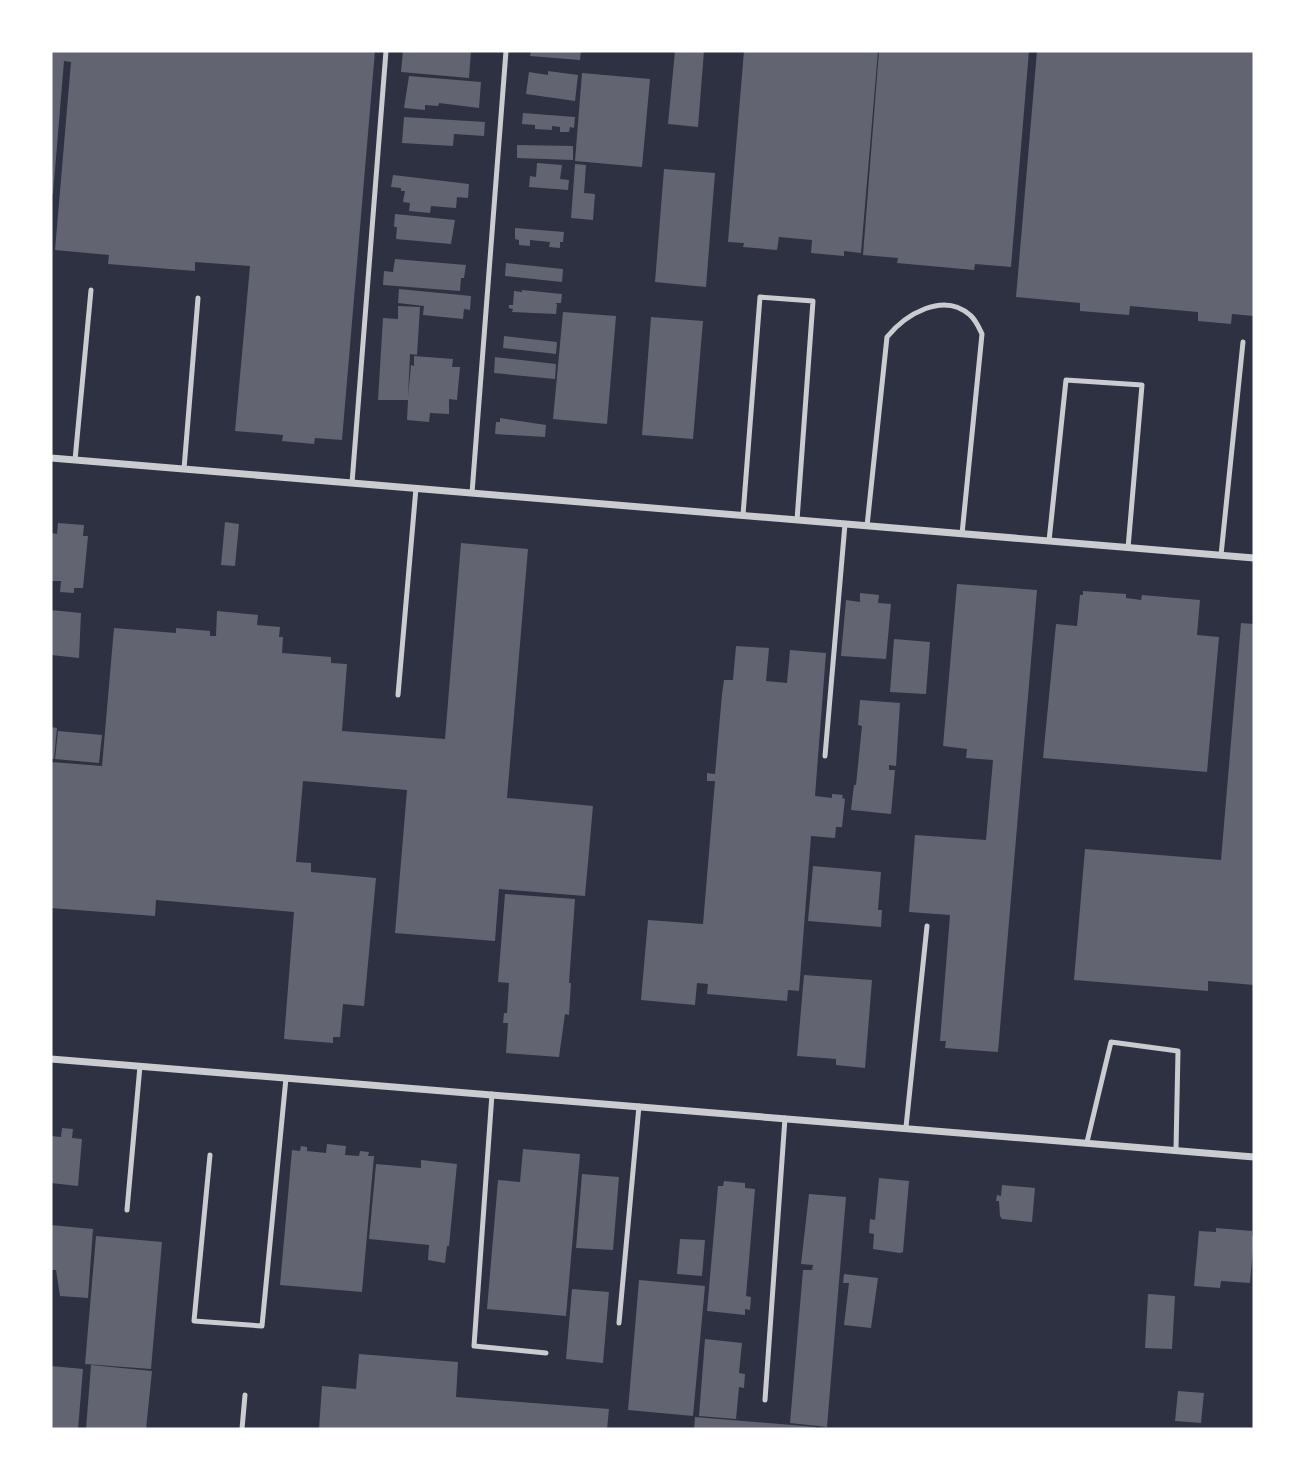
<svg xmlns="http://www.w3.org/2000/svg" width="1305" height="1480" font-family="Montserrat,sans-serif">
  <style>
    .building { fill: #626471 }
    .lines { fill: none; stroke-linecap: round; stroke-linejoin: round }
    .service { stroke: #caccd0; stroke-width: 5 }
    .minor { stroke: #caccd0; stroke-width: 7 }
  </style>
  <rect width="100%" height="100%" fill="#2d3142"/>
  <!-- building -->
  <path class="building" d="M51,51H375L342,440L315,438L314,444L282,441L283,435L235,431L250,266L195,262V271L108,264L109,255L55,250L71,62L64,61L53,194H51Z
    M403,51H471L469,78L401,72Z
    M531,51H581L580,60L530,56Z
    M675,51H704L698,127L668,124Z
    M744,51H878L861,253L844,251V256L811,253L812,240L779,237L777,250L743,247L744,243L728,242Z
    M879,51H1029L1011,267L975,264L974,270L897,263L898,258L863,255Z
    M1037,51H1254V316L1232,314L1231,324L1198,321V312L1130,306L1129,315L1080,311V303L1016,297Z
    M548,71L578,75L575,101L526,94L529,72L548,75Z
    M582,73L650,79L642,167L575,161Z
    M409,76L481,82L479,108L439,103L438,106L425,105V110L404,108Z
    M523,113L575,117L574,128L570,127L569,132H560V127L552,126V130L535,129V125L522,124Z
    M404,117L485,122L484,136L454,134L453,146L402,143Z
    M517,145L573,146V160L517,158Z
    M537,163L562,165L560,179L569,180L568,190L529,187L530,176L536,177Z
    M575,164L586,165L584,193L595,194L593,220L571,218Z
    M664,169L715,173L706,287L655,282Z
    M393,175L469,184L468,198L457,197L456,208L431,206L430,213L409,211L410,203L403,202L405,191H401V188L391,187Z
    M395,214L455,220L451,244L396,239L397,227H394Z
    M515,228L564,232L563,242H560V248L549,247L550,242L530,240V246L519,245V240L515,239Z
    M395,259L466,265L464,278H461L460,291L383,285L384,271L393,272Z
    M506,263L563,269L562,282L505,276Z
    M399,289L471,296L470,310L464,309L463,319L423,315L424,306L398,303Z
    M522,290L562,294L561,303H555L557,304L556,314L512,312L513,309L509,308V305H513L514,291L522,292Z
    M398,306L420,307L417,355L410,354L408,397L411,365L414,366V356L453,359L452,367H460L457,400L449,399V414L430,413L429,422L407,420L408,400H378L383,318L398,319Z
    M563,312L616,316L607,424L553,419Z
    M651,317L703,321L693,439L642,435Z
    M504,336L557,342L556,354L503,348Z
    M495,357L556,364L555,379L494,373Z
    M500,418L546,425L545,437L495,434L496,422H500Z
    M225,522L239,524L235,566L221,565Z
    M58,523L84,525L83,536H88L83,588H74V593L60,592L61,581H51L52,533L57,534Z
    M461,543L528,549L507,798L593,806L585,896L499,889L495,941L395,933L407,790L303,781L296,862L311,863V872L376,878L364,1006L343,1004L340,1037H333V1043L284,1039L294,912L156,900L155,916L51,908V762L102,766L114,628L176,633V628L210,631V636H216L217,611L258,615L257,625L280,627L279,637H283L282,653L331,657V663L347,664L342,731L445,739Z
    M957,584L1037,590L998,1052L945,1048L946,1041H940L950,915L909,912L915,835L986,840L993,760L966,758L967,749L943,746Z
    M1083,591L1126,594V598L1141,600L1142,595L1200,600L1197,635L1219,637L1207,772L1043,758L1056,624L1077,626L1080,595H1083Z
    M860,593L879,595L878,603L891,604L886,659L841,656L846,600L860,602Z
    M51,610L81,613L79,658L51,655Z
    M1241,623L1254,624V985L1208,981V991L1074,980L1085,849L1221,860Z
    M894,639L930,642L926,694L890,692Z
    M736,646L769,648L766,681L787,683L790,650L826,653L815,796L832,798V794L843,795L842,798L845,799L842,827H836L835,838L811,836L799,991L788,990L787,1001L707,994L708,984L697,983L695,1005L641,1000L648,920L703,924L715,781H707V773L715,774L722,694L724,680H733Z
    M860,700L900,703L896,766L889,765V770H895L891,814L851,810L854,785H856L862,726L858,725Z
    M51,727L57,728L54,759H51Z
    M58,731L102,735L99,763L55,759Z
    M813,866L881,872L878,910H882L881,927L808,921Z
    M505,894L575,899L569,983H571L569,1015L565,1014L559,1057L506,1053L508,1023H503L504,1013H507L509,983L498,982Z
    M804,975L872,980L865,1068L836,1065V1059L797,1056Z
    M62,1128L73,1129L72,1138L82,1139L78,1186L51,1183V1136L61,1137Z
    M327,1144L346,1146L345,1155L359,1156L360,1151L369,1152L368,1156H374L362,1292L280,1285L292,1150L300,1151L301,1146L307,1147V1151L326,1153Z
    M523,1149L580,1154L566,1316L487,1309L498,1180L520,1182Z
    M421,1160L457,1164L449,1246H447L445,1263L428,1260L429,1245L369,1239L376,1164L421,1168Z
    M582,1174L619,1177L613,1250L576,1248Z
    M879,1178L909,1181L903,1252L900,1253L873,1249L874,1234L869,1233L870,1219L875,1220Z
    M724,1181L745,1183V1188L755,1189L746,1296L751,1297L750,1310L745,1309V1315L707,1311L718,1186H723Z
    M1002,1185L1035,1188L1032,1222L1002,1219L1000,1216L999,1201H996L997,1195L1001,1196Z
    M809,1194L846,1197L827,1427L790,1423L803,1270H812L813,1265L801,1264Z
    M51,1225L93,1229L88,1298L60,1296L56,1270H51Z
    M1216,1228L1252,1231V1236H1254L1250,1283L1221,1281L1220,1288L1194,1286L1199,1231L1216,1232Z
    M96,1236L162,1242L151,1369L85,1364Z
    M680,1239L705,1240L702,1276L677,1274Z
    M844,1274L878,1278L871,1328L844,1325L849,1283H843Z
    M639,1280L705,1286L693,1416L628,1410Z
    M572,1289L609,1292L603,1363L566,1359Z
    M1148,1294L1175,1296L1172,1349L1145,1348Z
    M705,1339L742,1343L739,1373L745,1374L744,1388L739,1387L736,1419L699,1416Z
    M359,1354L458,1362L456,1397L609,1409L607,1429H319L322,1386L356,1389Z
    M91,1365L152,1371L146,1429H86Z
    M51,1366L83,1369L78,1429H51Z
    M1178,1391L1204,1393L1201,1423L1175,1421Z
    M695,1417L816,1427V1429H694Z"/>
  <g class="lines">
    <!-- service -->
    <path class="service" d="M75,460L91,290
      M184,469L198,298
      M352,483L386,51
      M472,493L506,51
      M743,515L760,297L813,301L797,520
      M867,526L887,337C905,315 943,291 970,315C976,320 979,328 982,334L962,534
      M1049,541L1066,380L1142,385L1128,548
      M1221,555L1243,342
      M398,695L416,488
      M825,756L845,524
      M492,1094L474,1346L546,1353
      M906,1127L927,926
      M1087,1142L1111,1042L1178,1051L1176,1149
      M210,1155L194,1321L262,1326L286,1078
      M127,1210L140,1066
      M619,1323L639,1106
      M765,1400L785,1118
      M242,1429L245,1395"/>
    <!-- minor -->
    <path class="minor" d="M51,458L1254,558
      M51,1059L1254,1157"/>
  </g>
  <!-- border -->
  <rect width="1305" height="1480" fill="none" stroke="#ffffff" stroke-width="105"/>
</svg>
